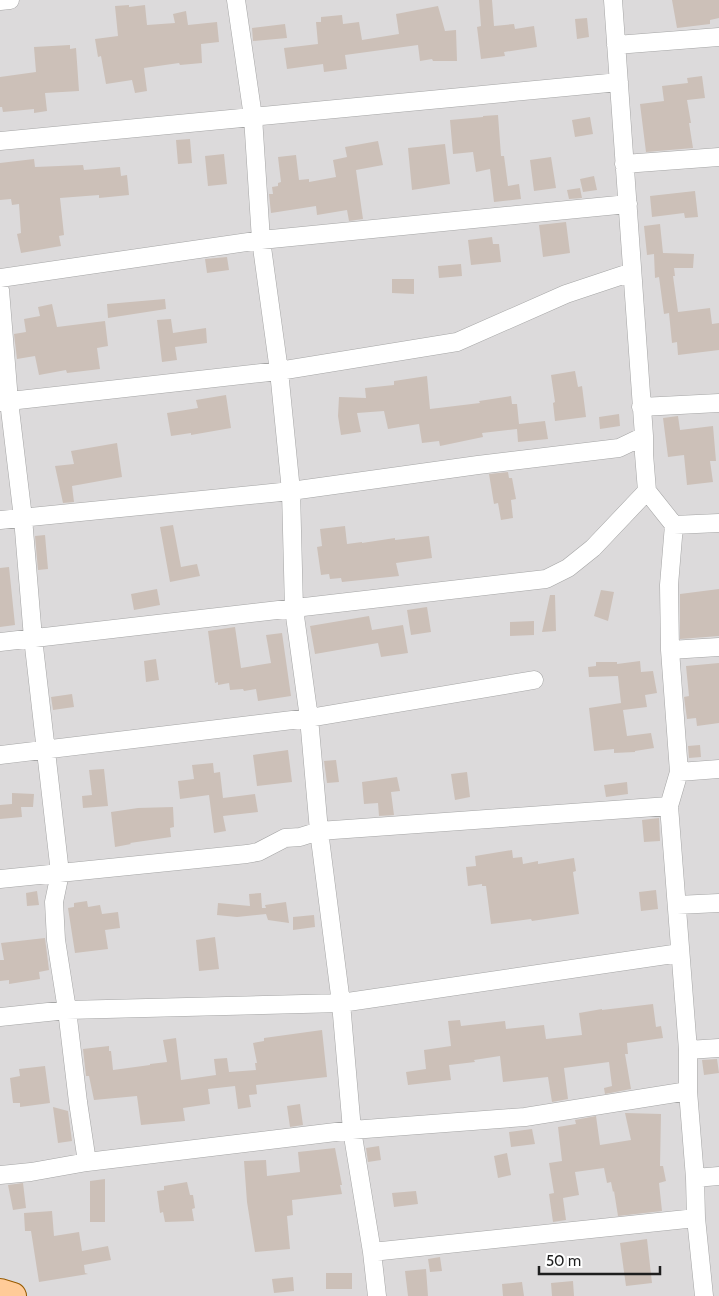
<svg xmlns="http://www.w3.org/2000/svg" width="719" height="1296" font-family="Cabin,sans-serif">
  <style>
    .residential { fill: #dcdadb }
    .building { fill: #ccc0b8 }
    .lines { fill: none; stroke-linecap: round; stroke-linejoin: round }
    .minor-casing { stroke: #a5a5a5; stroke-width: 19 }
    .primary-casing { stroke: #975a00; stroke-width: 28 }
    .minor { stroke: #fff; stroke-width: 18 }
    .primary { stroke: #ffcb98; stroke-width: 26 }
  </style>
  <rect width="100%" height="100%" fill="#f0eae2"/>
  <!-- residential -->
  <path class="residential" d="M0,0H719V1296H0Z"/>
  <!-- building -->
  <path class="building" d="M479,0H492L494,26L514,24L515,29L534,26L537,47L504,52L505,56L481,59L477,27L481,26Z
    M672,0H719V18L710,20V24L677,28Z
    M129,5V7L145,5L147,25L175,23L173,14L186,11L188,25L217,22L219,42L201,44L202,63L180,65L179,63L144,68L147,91L135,93L132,80L106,84L101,56L98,57L95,39L118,36L115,6Z
    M438,6L445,31L456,30L457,61H433L432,59L420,61L418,45L345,55L347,69L324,72L323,64L287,69L284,48L318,44L316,22H321V17L342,15L343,24L359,22L362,40L399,34L396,14Z
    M587,18L589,37L577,39L575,19Z
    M285,24L287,38L253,41L252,28Z
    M70,45V49L76,48L79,91L45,93L47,111L34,113V109L3,112L2,107H0V77L36,72L34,47Z
    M702,76L705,98L687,100L691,123H689L693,148L646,152L640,104L664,101L662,86L688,83L687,78Z
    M498,115L501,156H504L508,186L519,184L521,199L494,202L490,169L476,172L473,152L453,154L450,120L483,117V116Z
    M590,117L593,134L575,137L572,120Z
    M190,139L192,163L178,164L176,140Z
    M378,141L383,165L356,170L363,219L349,221L347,210L317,215L316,206L271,213L269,194H273L272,187L278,186V183L281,182L278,157L296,155L299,180L309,179V182L336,177L333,160L347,157L345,147Z
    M445,144L450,184L412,190L408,148Z
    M224,154L227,184L208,186L205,156Z
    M551,157L556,188L534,191L530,160Z
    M34,159L35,167L83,165L84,170L120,167L121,176L127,175L129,195L99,198V195L60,198L64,235L59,236L61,246L21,253L17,234L21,233L19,204L12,205L11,199L0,200V163Z
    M594,176L597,190L583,192L580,179Z
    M580,188L582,198L569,199L567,190Z
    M695,191L698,217L685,218L684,213L652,217L650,196Z
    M566,222L570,253L543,257L539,225Z
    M660,224L663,253L694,254L693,268H674L675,276H673L678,312L710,308L712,324L719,323V350L678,355L677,342L672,343L669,313L664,314L659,277L655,278L654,254L647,255L644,226Z
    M492,237L493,244H499L501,262L471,265L468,240Z
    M227,257L229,270L207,273L205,259Z
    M461,264L462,276L439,278L438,266Z
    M392,279H414V294L392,293Z
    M165,299L166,309L108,318L107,304Z
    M52,304L57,327L105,321L108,346L97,348L100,369L67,373L66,370L39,375L35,356L17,359L14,334L26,332L24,319L40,316L38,307Z
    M171,319L173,333L206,328L207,343L175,347L177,360L162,362L157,320Z
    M575,371L578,387L582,386L586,417L555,421L553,403L555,402L551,375Z
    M427,376L430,409L480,403L479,401L511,396L512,404H517L519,424L545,421L548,439L518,442L517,429L482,433L483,437L440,446L439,441L422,443L419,424L388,429L384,411L357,413L361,432L341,435L338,416L339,397L366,398L365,388L394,385V381Z
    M226,395L231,428L191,435V433L171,436L167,413L198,408L196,400Z
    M619,414L620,426L600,429L599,417Z
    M678,416L680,430L713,426L716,461H710L713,482L687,485L684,455L668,457L663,418Z
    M117,443L122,477L72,486L74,502L63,503L55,466L74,464L71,451Z
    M508,472L509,478H512L516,499L511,500L513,518L501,520L498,503L494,504L489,474Z
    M173,525L181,567L197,564L200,576L170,582L160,527Z
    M345,526L347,544L362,542V543L395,538V540L429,536L432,558L396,563L399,576L342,582L341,578L330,579L329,574L321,575L317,547L322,546L320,529Z
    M45,535L48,569L38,570L35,536Z
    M9,567L15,625L0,627V568Z
    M157,589L160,605L134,610L131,594Z
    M719,589V636L680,639V594Z
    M601,590L614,592L608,621L594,616Z
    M550,595H555L556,631L542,632Z
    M427,607L431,632L411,635L407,610Z
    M369,616L372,630L403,625L408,653L381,657L378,643L315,654L310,626Z
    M534,621V635L510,636V622Z
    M235,627L241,668L271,663L266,635L282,633L291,696L258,701L256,689L244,691L243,689L230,690L229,683L218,685V682L215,683L208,631Z
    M156,659L159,680L146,682L144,661Z
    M640,661L641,672L653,671L657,693L645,695L647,707L623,710L627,736L651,733L654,748L635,751V752L614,753V749L594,751L589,708L621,703L618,676L589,677L588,667L596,666V662H617V664Z
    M719,663V723L697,726L696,718L687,719L684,697L689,696L686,666Z
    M72,694L74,707L53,710L51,697Z
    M700,745L701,757L689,758L688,746Z
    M288,750L292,782L257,786L253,755Z
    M336,760L339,782L327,783L324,761Z
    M213,763L214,773L220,772L223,798L255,794L258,812L223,816L226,831L214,833L209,795L180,799L178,781L194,779L192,765Z
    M104,769L108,806L83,808L82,796L92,795L89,770Z
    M467,772L470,797L455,800L451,774Z
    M397,777L400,791L391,792L394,815L379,816L378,803L364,804L362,782Z
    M627,782L628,794L606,797L604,785Z
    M12,793L34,794L33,807H21L22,817L0,819V805L12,804Z
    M173,807L174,827L170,828L171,837L130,843L131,844L115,847L111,812L138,808Z
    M659,818L660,841L644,842L642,820Z
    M512,850L513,858L522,857L523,864L538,861V864L574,858L576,871L573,872L579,914L532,921L531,919L491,924L486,886H482V884L468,886L466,867L476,866L475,856Z
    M656,890L658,909L641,911L639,892Z
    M37,891L39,905L27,906L26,893Z
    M261,893L262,908H266L265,905L286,902L289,923L268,920L266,914L237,917L217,915L218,903L250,906L249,894Z
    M87,901L88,907L100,905L102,914L118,912L120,928L105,930L108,949L75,953L68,908L74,907V903Z
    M314,915L315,927L293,930V917Z
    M215,937L219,969L199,971L196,940Z
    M45,938L49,970L39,972L40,979L9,984V980L0,981V960H4L1,943Z
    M653,1004L656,1027L661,1026L663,1038L627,1043L628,1054H625L631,1089L605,1094L604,1088L612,1086L609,1062L564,1068L568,1099L552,1102L548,1077L503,1082L500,1056L474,1060L475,1062L449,1065L451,1080L408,1085L406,1072L426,1069L424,1050L451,1046L448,1021L460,1020L461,1026L505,1021L506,1029L544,1025L546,1039L582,1035L579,1013L602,1009V1010Z
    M322,1030L327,1077L256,1085L257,1094L249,1095L251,1107L238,1109L235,1086L208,1089L210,1104L183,1108L185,1121L141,1125L137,1096L94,1100L89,1076H86L83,1049L109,1046V1051H111L113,1070L150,1065V1064L167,1062L163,1040L176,1038L181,1080L216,1075L214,1059L227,1058L229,1072L256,1070L255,1063H257L253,1043L264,1041V1038Z
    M717,1059L719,1073L704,1075L702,1060Z
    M45,1066L50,1103L20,1107V1103H13L10,1078L20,1076L19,1069Z
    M300,1104L303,1125L290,1127L287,1106Z
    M53,1107L68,1111L72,1141L58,1143Z
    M625,1113L661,1114L660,1166H663L666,1181L659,1183L662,1211L618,1216L614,1191L613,1192L611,1182L607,1183L604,1168L575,1172L579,1195L563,1198L566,1220L553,1222L549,1194L554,1193L549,1163L562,1161L558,1127L576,1124L575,1120L596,1116L600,1145L631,1140Z
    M532,1129L535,1144L511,1147L509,1132Z
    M379,1146L381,1160L368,1162L366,1148Z
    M335,1148L342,1185H340L342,1194L292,1200L293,1215L287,1216L290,1249L255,1252L247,1202L244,1161L266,1160L267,1176L300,1172L298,1152Z
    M507,1153L511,1175L498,1178L494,1156Z
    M105,1179V1222H90V1181Z
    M187,1182L190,1195H193L195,1208L192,1209L194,1221L165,1222L163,1212L160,1213L157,1191L164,1190V1186Z
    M23,1183L26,1208L13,1210L8,1185Z
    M416,1191L418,1204L394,1207L392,1193Z
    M52,1211L54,1236L79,1232L82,1251L108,1246L111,1260L84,1265L85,1273L88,1274L39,1282L31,1231H25L24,1213Z
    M647,1239L652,1283L626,1286L620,1243Z
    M440,1257L442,1271L430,1272L428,1259Z
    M426,1269L428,1296H408L405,1271Z
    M326,1273H352V1289H326Z
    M293,1277L294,1291L274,1293L272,1279Z
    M573,1281L574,1296H552L551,1283Z
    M522,1282L524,1296H503L502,1284Z"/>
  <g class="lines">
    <defs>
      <path id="minor" d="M236,0L253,117L261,240L279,371L291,491L294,609L309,718L319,831L341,1003L352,1130L372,1252L377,1296
        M613,0L644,436V454L647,491L674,525L669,585L670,650L679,772L669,806L688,1050V1091L695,1178L696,1218L704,1296
        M0,1L10,0
        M616,45L719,37
        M0,141L619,82
        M624,164L719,157
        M0,278L261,240L628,204
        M0,290L9,401L23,518L33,638L60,873L54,902L56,940L67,1010L78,1102L87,1162L31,1172L0,1175
        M0,402L279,371L457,342L566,294L632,272
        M641,407L719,403
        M0,520L291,491L478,465L619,448L644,436
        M674,525L719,523
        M0,642L546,579L568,568L593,548L647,491
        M670,650L719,647
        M0,755L309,718L534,680
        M679,772L719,769
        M0,879L247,854L258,852L285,838L300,837L319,831L669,806
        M677,905L719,903
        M0,1017L67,1010L341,1003L680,953
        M688,1050L719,1048
        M87,1162L352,1130L525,1117L688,1091
        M695,1178L719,1176
        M372,1252L696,1218"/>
      <path id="primary" d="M0,1292L13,1296"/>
    </defs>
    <!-- minor casing -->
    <use href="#minor" class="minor-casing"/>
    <!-- primary casing -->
    <use href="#primary" class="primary-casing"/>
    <!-- minor -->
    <use href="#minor" class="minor"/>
    <!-- primary -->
    <use href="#primary" class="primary"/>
  </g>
  <!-- scale -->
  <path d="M539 1266v8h121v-8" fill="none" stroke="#1e1e1e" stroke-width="2.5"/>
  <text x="546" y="1266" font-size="15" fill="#1e1e1e" stroke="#ffffff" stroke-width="4" paint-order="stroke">50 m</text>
</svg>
